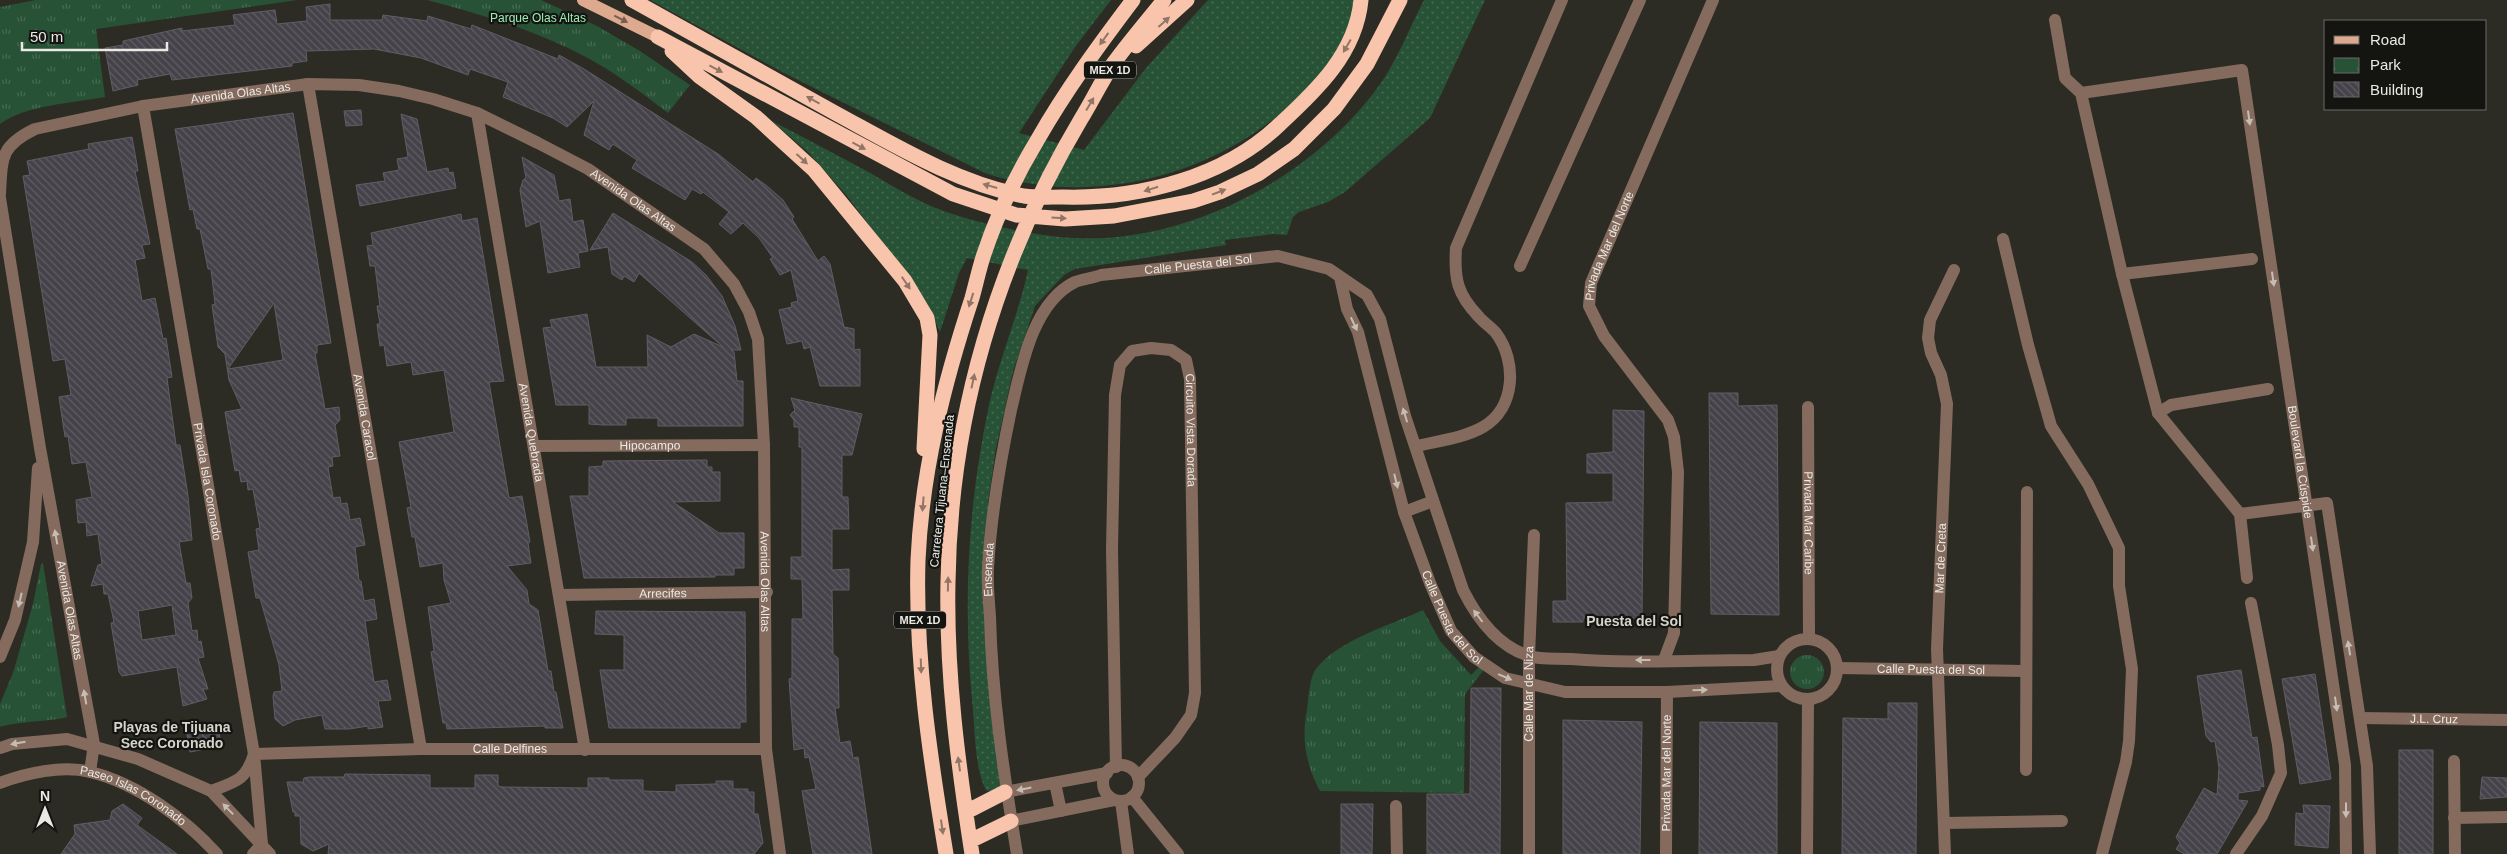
<svg xmlns="http://www.w3.org/2000/svg" width="2507" height="854" font-family="Helvetica,sans-serif">
  <style>
    .grass { fill: url(#grass-dots) }
    .park { fill: url(#park-tufts) }
    .building { fill: url(#building-back-hatch); stroke: #605d65; fill-rule: evenodd }
    .lines { fill: none; stroke-linecap: round; stroke-linejoin: round }
    .minor { stroke: #846b5e; stroke-width: 12 }
    .major { stroke: #dda98f; stroke-width: 12 }
    .highway { stroke: #f8c5ac; stroke-width: 15 }
    .oneway { fill: #785e50 }
    .oneway2 { fill: #917566 }
    .oneway3 { fill: #c6bdb5 }
    .labels { text-anchor: middle; stroke-width: 4.5; stroke-linejoin: round; paint-order: stroke }
    .shield { fill: #141410; stroke: #aaa9a4; stroke-width: 1 }
    .shield-label { font-size: 11px; font-weight: bold; fill: #eae9e4 }
    .park-label { font-size: 12px; fill: #99eeb5; stroke: #141410 }
    .street-label { font-size: 12px; fill: #eae9e4; stroke: #141410 }
    .neighbourhood-label { font-size: 14px; font-weight: bold; fill: #d6d4ca; stroke: #141410 }
  </style>
  <defs>
    <pattern id="grass-dots" width="8" height="8" patternUnits="userSpaceOnUse" patternTransform="scale(1.25)"><rect width="8" height="8" fill="#275236"/><path d="M2 2h.1M6 6h.1" fill="none" stroke="#466b53" stroke-width="1.8" stroke-linecap="round"/></pattern>
    <pattern id="park-tufts" width="24" height="20" patternUnits="userSpaceOnUse" patternTransform="scale(1.25)"><rect width="24" height="20" fill="#275236"/><path d="M3 7l-1-3M5 7V3M7 7l1-3M15 17l-1-3M17 17v-4M19 17l1-3" fill="none" stroke="#466b53"/></pattern>
    <pattern id="building-back-hatch" width="6" height="6" patternUnits="userSpaceOnUse" patternTransform="scale(1.25)"><rect width="6" height="6" fill="#45424a"/><path d="M-1 5l2 2M0 0l6 6M5-1l2 2" fill="none" stroke="#605d64"/></pattern>
  </defs>
  <rect width="100%" height="100%" fill="#2d2c24"/>
  <!-- grass -->
  <path class="grass" d="M650,0H1111L1075,47L1019,133L1084,150L1146,68L1208,0H1354C1354,31 1333,60 1313,82C1244,160 1135,199 1033,184C1016,181 1001,179 985,173L786,74Z
    M1424,0H1485L1430,118L1345,192L1328,202L1299,212L1293,217L1287,235L1273,234L1225,240L1226,245L1075,269L1064,275L1035,306L1013,371L996,448L988,502L1001,786L992,792L986,790C974,768 975,725 972,700C963,600 968,504 989,405C999,360 1018,316 1028,270L967,258L959,273L940,332L927,303L848,197L809,153L772,121C805,138 839,156 872,174C894,187 917,201 941,210C976,223 1038,237 1075,238C1191,244 1321,173 1385,77C1400,53 1411,25 1424,0Z"/>
  <!-- park -->
  <path class="park" d="M36,0H297L96,29L105,97C74,103 25,105 0,124V7Z
    M427,0H541L597,26L640,51L690,85L668,113C641,92 613,71 582,55C535,30 479,14 427,0Z
    M43,563L67,717C63,720 13,722 0,727V704L13,673L33,604L41,564Z
    M1423,610L1440,641L1471,675L1481,665L1483,671L1465,694L1464,793L1320,791C1306,765 1301,739 1307,710C1309,699 1309,678 1316,669C1338,640 1391,625 1423,610Z
    M1790 672a17 17 0 1 1 34 0a17 17 0 1 1-34 0Z"/>
  <!-- building -->
  <path class="building" d="M330,4V20H382L383,15L427,21L428,16L471,29L472,25L558,59L559,55L584,69L718,154L753,182L756,178L767,186L783,200L794,217L792,219L818,261L824,256L830,264L844,327L854,329V350L860,349V386H820L810,347L804,349L802,341L787,344L779,310L792,307L791,303L798,301L791,270L780,275L770,259L773,258L759,238L743,223L731,234L719,224L729,212L703,192L701,194L692,189L685,200L632,168L637,160L613,144L609,150L584,135L594,101L567,127L553,118L503,97L508,82L470,69L468,75L421,58L374,49L306,51L307,61L292,63V66L172,80L170,74L137,80L138,85L113,91L105,48L123,45V41L182,28V31L235,25L233,15L275,10L277,24L307,21L306,7Z
    M361,110L362,125L346,126L344,111Z
    M293,113L331,343L317,345V353L315,354L325,409L339,407L340,420L335,425L340,456L332,457L333,466L328,467L333,498L340,497L341,504L347,503L350,520L360,518L365,545L355,547L359,581H361L364,601L374,599L377,619L365,621L374,682L387,680L391,700L378,701L383,727L368,729V726L349,729H325L322,715L295,720L283,726L275,719L273,696L274,692L282,691L279,665L260,598H256L248,552L259,550L256,529L260,528L253,489L248,490L247,481L241,482L239,470L235,471L225,412L242,409L229,380L225,354L218,347L212,305L215,304L211,269H208L200,229H197L193,209L190,210L175,129ZM274,303L283,360L228,369Z
    M401,114L417,119L427,172L448,168L449,173L453,172L456,188L360,206L356,185L385,181L383,173L399,170L397,159L408,157Z
    M132,137L138,171H135L150,244L142,245L145,258L135,260L142,301L155,298L163,339L166,338L172,377L167,378L176,445H180L188,496L192,540L179,542L186,583H190L192,598L188,603L192,631L197,630L198,642L201,641L204,657L198,658L208,689H203L207,699L183,706L177,667L122,676L119,672L111,623L114,622L108,594H104L103,584L91,586L98,565L102,564L98,534L87,536L86,522L78,523L76,500L92,497L86,462L72,464L68,436L65,437L59,397L71,395L65,359L53,361L23,176L30,175L27,161L89,149L88,144ZM172,605L176,635L142,640L138,611Z
    M522,157L554,175L559,201L570,199L573,222L583,220L588,251L578,253L580,267L548,273L540,221L526,227L520,190L523,180L526,178Z
    M613,213L692,262L706,275L722,296L735,326L741,350H731L734,352L737,381H743V426H658V418H626V425H603L589,424V405H556L543,328L552,327L550,320L587,314L596,367H648L647,335L671,347L694,334L723,347L639,273L634,282L624,276L622,280L612,274L608,247L590,250Z
    M461,214L462,221L477,218L504,381L489,382L509,498L522,496L530,542L528,543L531,563L507,566L527,590L529,604L538,610L548,671H551L554,692H556L563,728H545V726L447,729L446,723H443L431,652L434,651L428,607L451,603L444,580L443,563L420,567L415,537H412L407,508L411,507L399,442L454,432L444,370L413,375L411,362L387,366L384,345L380,346L377,324H380L377,306H380L375,266H370L367,246L373,245L371,233Z
    M1709,393H1738V406L1777,405L1779,615L1711,614Z
    M791,398L862,414L852,455H842V497H848L849,529H832V570L849,569V590H832L833,654L838,658L839,708H835L840,743L850,741L853,758L858,757L872,854H813L802,791L816,789L809,757L805,758L804,748L794,750L789,679L792,678V619H803L802,579H791V557H802V447H799V427H794V420L790,415L795,410Z
    M1613,410L1644,411L1642,618H1583V622H1553V601H1567L1566,503L1613,502V473H1587V454L1613,452Z
    M707,460V467H712V472H720V501L673,502L719,533H744V568H734V575H715V577L584,578L570,496H589V467L603,466V461Z
    M596,611L745,612L746,722H740V728H609L600,670H624V635L595,634Z
    M2241,670L2252,738L2257,737L2264,787L2260,786V790L2238,793V800L2248,801L2217,854H2184L2176,849L2180,843L2176,837L2204,788L2217,795L2219,768L2215,741L2211,742L2206,736L2197,676Z
    M2315,674L2331,779L2300,784L2282,679Z
    M1471,688H1501L1500,854H1427V794H1470Z
    M1888,703H1917L1916,854H1842L1843,718L1888,719Z
    M1563,720L1642,722L1640,854H1563Z
    M1700,722L1777,723V854H1699Z
    M218,725L221,746L190,752L186,729Z
    M2399,750H2433V854H2399Z
    M345,774L430,775V788H475V775H498V786L502,787L588,788V778H609V780H643V791L676,792V785L716,784V781H733V789H748V792H754V814H758L763,843L754,854H328L329,844L313,851L301,844L300,816H295V812H293L287,782H303L304,778L309,777H344Z
    M2482,777L2507,778V797L2480,799Z
    M123,804L142,818L137,825L177,854H61L75,834L74,825L110,820L112,811Z
    M1341,804H1373L1372,854H1341Z
    M2303,805L2330,806L2328,848L2295,845L2296,813L2304,814Z"/>
  <g class="lines">
    <!-- minor -->
    <g class="minor">
      <path d="M2055,20L2065,78L2081,93L2122,274L2158,413L2240,514L2247,578"/>
      <path id="s1" d="M308,84L421,749"/>
      <path id="s2" d="M2081,93L2242,70L2345,765L2346,854"/>
      <path id="s3" d="M143,106L254,754L262,844L253,854"/>
      <path id="s4" d="M477,113L585,750"/>
      <path id="s5" d="M0,194C2,158 0,146 35,129L143,106L308,84L359,85L399,91L433,99L477,113L538,143L588,169L704,249L734,284L749,312L758,339L764,445L766,749L780,854"/>
      <path id="s6" d="M0,198L40,448L94,744L90,772"/>
      <path d="M2003,239L2028,345L2051,426L2088,484L2119,548V586L2132,669L2129,741L2126,762L2102,854"/>
      <path d="M1520,266L1640,0"/>
      <path d="M2122,274L2252,259"/>
      <path id="s7" d="M1340,277L1347,309L1358,332L1404,512L1430,583L1451,631L1474,657L1505,678L1565,692H1667L1781,686"/>
      <path id="s8" d="M1808,407L1809,639"/>
      <path d="M2158,413L2171,405L2268,389"/>
      <path id="s9" d="M535,446L764,445"/>
      <path d="M1417,446C1437,441 1464,438 1483,427C1516,408 1517,361 1496,333C1491,327 1484,323 1479,317C1457,294 1454,279 1456,248L1562,0"/>
      <path d="M1404,512L1433,501"/>
      <path d="M2240,514L2327,503L2367,766L2370,854"/>
      <path id="s10" d="M559,595L767,592"/>
      <circle cx="1807" cy="669" r="30"/>
      <path d="M0,657L15,620L33,542L38,468"/>
      <path id="s11" d="M1664,660L1674,633L1678,472L1674,437L1668,420L1604,336L1589,306L1591,283L1603,255L1713,0"/>
      <path id="s12" d="M1837,668L2025,671"/>
      <path id="s13" d="M2360,718L2507,720"/>
      <path d="M0,748L12,744L67,739L138,759L211,791L270,854"/>
      <path d="M2454,761L2455,854"/>
      <circle cx="1121" cy="783" r="18"/>
      <path id="s14" d="M1116,767L1112,550L1115,395L1120,365L1132,351L1151,348L1171,350L1186,360L1190,379L1195,693L1191,715L1175,738L1138,777"/>
      <path d="M2026,770L2027,492"/>
      <path id="s15" d="M0,783C26,773 62,765 90,772C137,783 185,819 217,854"/>
      <path d="M1055,783L1061,811"/>
      <path id="s16" d="M211,791C236,782 246,780 254,754L421,749H766"/>
      <path d="M1005,792L1107,773"/>
      <path d="M1132,797L1178,854"/>
      <path d="M1121,801L1128,854"/>
      <path d="M1396,806L1397,854"/>
      <path d="M2454,818L2507,817"/>
      <path d="M1011,821L1114,800"/>
      <path d="M1945,823L2062,821"/>
      <path id="s17" d="M1017,854C1004,775 992,697 990,617C989,601 987,584 988,568C991,515 1000,462 1011,410C1021,369 1032,303 1075,282C1083,279 1093,278 1101,275L1278,256L1329,269L1367,295L1380,319L1405,416L1463,590C1477,618 1497,646 1529,656C1541,660 1558,658 1571,659C1631,664 1693,660 1754,660L1779,656"/>
      <path id="s18" d="M1529,854V656L1534,535"/>
      <path id="s19" d="M1666,854L1667,692"/>
      <path d="M1807,854L1808,700"/>
      <path id="s20" d="M1945,854L1937,649L1947,404L1941,375L1931,353L1928,338L1930,320L1954,270"/>
      <path d="M2236,854L2262,816L2281,773L2278,745L2251,603"/>
    </g>
    <!-- major -->
    <path class="major" d="M583,0L658,37"/>
    <!-- highway -->
    <path class="highway" d="M632,0C700,38 769,76 837,114C896,146 957,183 1024,196C1036,198 1050,197 1063,197C1139,199 1224,178 1280,124C1317,90 1356,53 1361,0
      M658,37L953,194L1016,215L1065,219L1114,216L1193,201L1220,192L1258,174L1294,149L1334,109L1367,64L1400,0
      M1136,46L1187,0
      M672,51L700,77L756,117L814,170L905,281L927,318L930,335L924,449
      M966,812L1005,792
      M970,841L1011,821
      M946,854C930,757 915,658 918,560C922,470 944,383 972,298C976,284 979,269 984,254C997,215 1017,174 1038,139C1066,90 1099,45 1133,0
      M972,854C958,764 946,673 948,582C950,417 997,260 1081,119C1092,101 1101,82 1113,64C1129,42 1147,21 1164,0"/>
  </g>
  <!-- one-way arrows -->
  <defs><path id="oneway-solid" d="M-6-.8H1V-3.2L6.5 0L1 3.2V.8H-6Z" transform="scale(1.25)"/></defs>
  <use class="oneway" href="#oneway-solid" transform="translate(621 19) rotate(27)"/>
  <g class="oneway2">
    <use href="#oneway-solid" transform="translate(1164 22) rotate(-42)"/>
    <use href="#oneway-solid" transform="translate(1104 39) rotate(126)"/>
    <use href="#oneway-solid" transform="translate(1347 46) rotate(120)"/>
    <use href="#oneway-solid" transform="translate(716 69) rotate(28)"/>
    <use href="#oneway-solid" transform="translate(813 100) rotate(-151)"/>
    <use href="#oneway-solid" transform="translate(1090 104) rotate(-59)"/>
    <use href="#oneway-solid" transform="translate(859 146) rotate(28)"/>
    <use href="#oneway-solid" transform="translate(802 159) rotate(42)"/>
    <use href="#oneway-solid" transform="translate(990 186) rotate(-164)"/>
    <use href="#oneway-solid" transform="translate(1151 189) rotate(163)"/>
    <use href="#oneway-solid" transform="translate(1219 192) rotate(-21)"/>
    <use href="#oneway-solid" transform="translate(1059 218) rotate(3)"/>
    <use href="#oneway-solid" transform="translate(906 283) rotate(56)"/>
    <use href="#oneway-solid" transform="translate(971 300) rotate(108)"/>
    <use href="#oneway-solid" transform="translate(973 381) rotate(-78)"/>
    <use href="#oneway-solid" transform="translate(923 504) rotate(95)"/>
    <use href="#oneway-solid" transform="translate(948 584) rotate(-89)"/>
    <use href="#oneway-solid" transform="translate(921 666) rotate(88)"/>
    <use href="#oneway-solid" transform="translate(959 764) rotate(-98)"/>
    <use href="#oneway-solid" transform="translate(942 827) rotate(82)"/>
  </g>
  <g class="oneway3">
    <use href="#oneway-solid" transform="translate(2249 118) rotate(82)"/>
    <use href="#oneway-solid" transform="translate(2273 279) rotate(82)"/>
    <use href="#oneway-solid" transform="translate(1354 324) rotate(65)"/>
    <use href="#oneway-solid" transform="translate(1405 415) rotate(-107)"/>
    <use href="#oneway-solid" transform="translate(1396 481) rotate(76)"/>
    <use href="#oneway-solid" transform="translate(56 537) rotate(-100)"/>
    <use href="#oneway-solid" transform="translate(2312 544) rotate(82)"/>
    <use href="#oneway-solid" transform="translate(20 600) rotate(103)"/>
    <use href="#oneway-solid" transform="translate(1478 616) rotate(-127)"/>
    <use href="#oneway-solid" transform="translate(2349 648) rotate(-99)"/>
    <use href="#oneway-solid" transform="translate(1643 660) rotate(180)"/>
    <use href="#oneway-solid" transform="translate(1505 677) rotate(23)"/>
    <use href="#oneway-solid" transform="translate(1700 690) rotate(-2)"/>
    <use href="#oneway-solid" transform="translate(85 697) rotate(-100)"/>
    <use href="#oneway-solid" transform="translate(2336 704) rotate(82)"/>
    <use href="#oneway-solid" transform="translate(18 743) rotate(170)"/>
    <use href="#oneway-solid" transform="translate(1024 789) rotate(169)"/>
    <use href="#oneway-solid" transform="translate(228 809) rotate(-134)"/>
    <use href="#oneway-solid" transform="translate(2346 810) rotate(90)"/>
  </g>
  <g class="labels">
    <!-- shield labels -->
    <g class="shield">
      <rect x="1084" y="61.5" width="52" height="17" rx="4"/>
      <rect x="894" y="611.5" width="52" height="17" rx="4"/>
    </g>
    <g class="shield-label">
      <text x="1110" y="74">MEX 1D</text>
      <text x="920" y="624">MEX 1D</text>
    </g>
    <!-- park labels -->
    <g class="park-label">
      <text x="538" y="22">Parque Olas Altas</text>
    </g>
    <!-- street labels -->
    <g class="street-label">
      <text dy="4" stroke="none"><textPath href="#s5" startOffset="289">Avenida Olas Altas</textPath></text>
      <text dy="4" stroke="none"><textPath href="#s5" startOffset="709">Avenida Olas Altas</textPath></text>
      <text dy="4" stroke="none"><textPath href="#s11" startOffset="446">Privada Mar del Norte</textPath></text>
      <text dy="4" stroke="none"><textPath href="#s17" startOffset="720">Calle Puesta del Sol</textPath></text>
      <text dy="4" stroke="none"><textPath href="#s1" startOffset="338">Avenida Caracol</textPath></text>
      <text dy="4" stroke="none"><textPath href="#s14" startOffset="549">Circuito Vista Dorada</textPath></text>
      <text dy="4" stroke="none"><textPath href="#s4" startOffset="324">Avenida Quebrada</textPath></text>
      <text dy="4" stroke="none"><textPath href="#s9" startOffset="115">Hipocampo</textPath></text>
      <text dy="4" stroke="none"><textPath href="#s2" startOffset="559">Boulevard la Cúspide</textPath></text>
      <text dy="4" stroke="none"><textPath href="#s3" startOffset="381">Privada Isla Coronado</textPath></text>
      <text transform="translate(942 491) rotate(-84)" y="4">Carretera Tijuana–Ensenada</text>
      <text dy="4" stroke="none"><textPath href="#s8" startOffset="116">Privada Mar Caribe</textPath></text>
      <text dy="4" stroke="none"><textPath href="#s20" startOffset="296">Mar de Creta</textPath></text>
      <text dy="4" stroke="none"><textPath href="#s17" startOffset="286">Ensenada</textPath></text>
      <text dy="4" stroke="none"><textPath href="#s5" startOffset="1144">Avenida Olas Altas</textPath></text>
      <text dy="4" stroke="none"><textPath href="#s10" startOffset="104">Arrecifes</textPath></text>
      <text dy="4" stroke="none"><textPath href="#s6" startOffset="418">Avenida Olas Altas</textPath></text>
      <text dy="4" stroke="none"><textPath href="#s7" startOffset="361">Calle Puesta del Sol</textPath></text>
      <text dy="4" stroke="none"><textPath href="#s12" startOffset="94">Calle Puesta del Sol</textPath></text>
      <text dy="4" stroke="none"><textPath href="#s18" startOffset="160">Calle Mar de Niza</textPath></text>
      <text dy="4" stroke="none"><textPath href="#s13" startOffset="74">J.L. Cruz</textPath></text>
      <text dy="4" stroke="none"><textPath href="#s16" startOffset="316">Calle Delfines</textPath></text>
      <text dy="4" stroke="none"><textPath href="#s19" startOffset="81">Privada Mar del Norte</textPath></text>
      <text dy="4" stroke="none"><textPath href="#s15" startOffset="141">Paseo Islas Coronado</textPath></text>
    </g>
    <!-- neighbourhood labels -->
    <g class="neighbourhood-label">
      <text x="1634" y="626">Puesta del Sol</text>
      <text x="172" y="732">Playas de Tijuana<tspan x="172" dy="16">Secc Coronado</tspan></text>
    </g>
  </g>
  <!-- legend -->
  <rect x="2324" y="20" width="162" height="90" fill="#141410" stroke="#6a6965"/>
  <rect x="2334" y="36" width="25" height="8" fill="#dda98f" stroke="#6a6965"/>
  <text x="2370" y="45" font-size="15" fill="#eae9e4">Road</text>
  <rect x="2334" y="58" width="25" height="15" fill="url(#park-tufts)" stroke="#6a6965"/>
  <text x="2370" y="70" font-size="15" fill="#eae9e4">Park</text>
  <rect x="2334" y="82" width="25" height="15" fill="url(#building-back-hatch)" stroke="#6a6965"/>
  <text x="2370" y="95" font-size="15" fill="#eae9e4">Building</text>
  <!-- north arrow -->
  <g transform="translate(45 809)" stroke="#141410" stroke-width="4" paint-order="stroke">
  <path d="M0-4L9 19L0 12L-9 19Z" fill="#eae9e4"/>
  <text y="-8" font-size="14" font-weight="bold" text-anchor="middle" fill="#eae9e4">N</text>
  </g>
  <!-- scale -->
  <path d="M22 42v8h145v-8" fill="none" stroke="#eae9e4" stroke-width="2.5"/>
  <text x="30" y="42" font-size="15" fill="#eae9e4" stroke="#141410" stroke-width="4" paint-order="stroke">50 m</text>
</svg>
